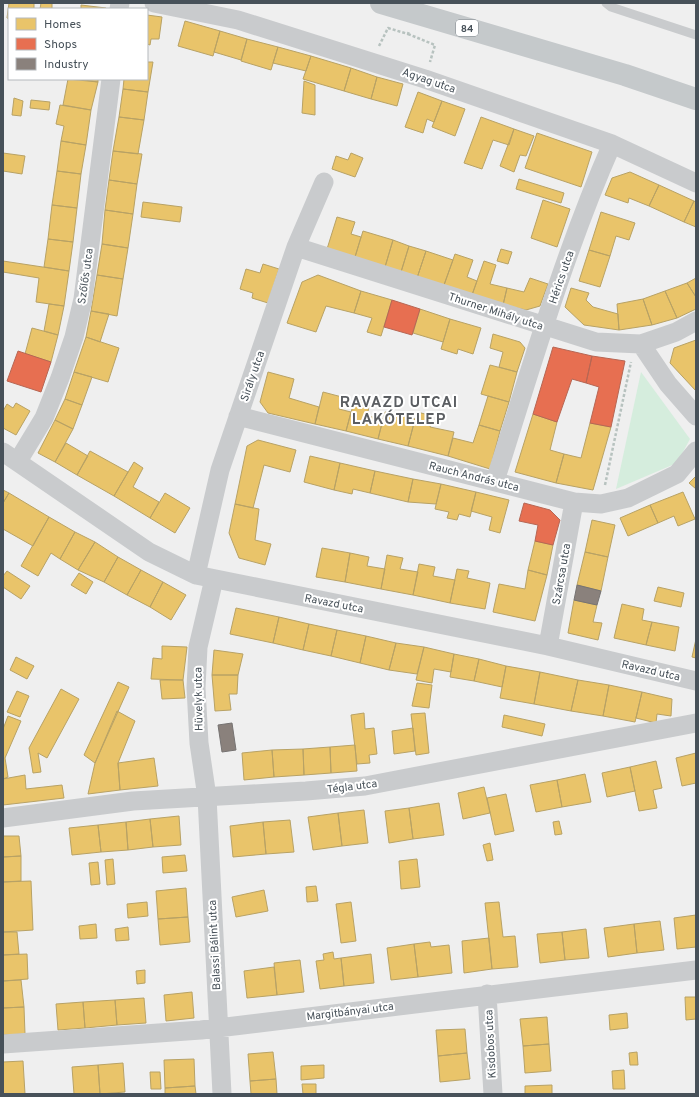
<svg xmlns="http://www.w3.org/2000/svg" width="699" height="1097" font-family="Overpass,sans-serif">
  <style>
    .green { fill: #d5eddd }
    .homes { fill: #e9c46a; stroke: #b8a265 }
    .shops { fill: #e76f51; stroke: #b76653 }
    .industry { fill: #8a817c; stroke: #767372 }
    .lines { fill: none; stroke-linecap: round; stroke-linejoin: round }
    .path { stroke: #b7c2bf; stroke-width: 2.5; stroke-dasharray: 3 2; stroke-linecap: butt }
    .lane { stroke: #c9cbcd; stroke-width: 9 }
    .street { stroke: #c9cbcd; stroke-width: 19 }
    .primary { stroke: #c5c9cb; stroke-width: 22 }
    .labels { text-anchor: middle; stroke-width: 4; stroke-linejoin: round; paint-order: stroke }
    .shield { fill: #fff; stroke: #7e858b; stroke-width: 1 }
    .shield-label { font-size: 10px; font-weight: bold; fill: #475159 }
    .street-label { font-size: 11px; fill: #475159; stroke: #fff }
    .district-label { font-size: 15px; font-weight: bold; letter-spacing: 1px; fill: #5b5e62; stroke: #fff }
  </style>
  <rect width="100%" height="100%" fill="#efefef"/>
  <!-- green -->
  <path class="green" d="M641,372L690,439L677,463L616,489Z"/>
  <!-- homes -->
  <path class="homes" d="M9,3H34V9H9V19L7,18Z
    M41,3H52V9H40Z
    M81,5L106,8V9H81Z
    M147,15L162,17L159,39H151L150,45L147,44Z
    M185,21L220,31L213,56L178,46Z
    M220,31L247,39L241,60L214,52Z
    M247,39L278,47L271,70L241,61Z
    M278,47L311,56L306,71L273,63Z
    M311,56L351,68L344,91L303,79Z
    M147,62H153L148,92L123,89L124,79H147Z
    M351,68L377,77L371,99L344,91Z
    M377,77L403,84L397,106L371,99Z
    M68,79L98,82L91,110L63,105Z
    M77,79H98V82Z
    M304,81L315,85V115L302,113Z
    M123,89L148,92L144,120L119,117Z
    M418,92L442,101L434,122L427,119L423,133L405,127Z
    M14,98L23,101L21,116L12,115Z
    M31,100L50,102L49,110L30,108Z
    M442,101L465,109L455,136L432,127Z
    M60,105L91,110L86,145L61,141L64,126L56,124Z
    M119,117L144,120L138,154L113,151Z
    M481,117L514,129L509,145L493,140L482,169L464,163Z
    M514,129L534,136L526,156L520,155L514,172L500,166Z
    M537,133L592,152L581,187L525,168Z
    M61,141L86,145L81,174L57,171Z
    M113,151L142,154L137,184L109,180Z
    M3,153L25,156L22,174L3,171Z
    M351,153L363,158L355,177L332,169L336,156L348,160Z
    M57,171L81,174L77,208L52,205Z
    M630,172L659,185L649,206L629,198L628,203L605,195L612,178Z
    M519,179L564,193L561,203L516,189Z
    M109,180L137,184L133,214L105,210Z
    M659,185L694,201L684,222L649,206Z
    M543,200L570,209L557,247L531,238Z
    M694,201L696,202V227L684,222Z
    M143,202L182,207L180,222L141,217Z
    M52,205L77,208L73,242L48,239Z
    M105,210L133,214L128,248L102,244Z
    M601,212L635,223L629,240L616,236L610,256L589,250Z
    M337,217L355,222L351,234L361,237L355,257L327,249Z
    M363,231L393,240L385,267L355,257Z
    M48,239L73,242L69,271L44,267Z
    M393,240L409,246L401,272L385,267Z
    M102,244L128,248L123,279L97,275Z
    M409,246L426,251L417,278L401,272Z
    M501,249L512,252L508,264L497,261Z
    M589,250L610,256L600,287L579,281Z
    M426,251L453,260L444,285L417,278Z
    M455,254L473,260L467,277L477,281L472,295L444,285Z
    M3,261L69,271L64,306L36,302L39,278L3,272Z
    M484,261L496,265L490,284L507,288L503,305L472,295Z
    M263,264L279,269L268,303L252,298L253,293L240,289L246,269L260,273Z
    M97,275L123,279L117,316L91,311Z
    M318,275L361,291L354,313L326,306L316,332L287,323L302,282Z
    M530,278L548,284L540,306L526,310L503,305L507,288L524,292Z
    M696,278V297L687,283Z
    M687,283L696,297V309L677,318L665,291Z
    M571,288L589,293L586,300L593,307L618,314L619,330L584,325L565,307Z
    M361,291L392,300L381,336L367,332L372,318L354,313Z
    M665,291L677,318L652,325L643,299Z
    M643,299L652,325L619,330L617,304Z
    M49,304L64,306L58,335L44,331Z
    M420,309L450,319L443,342L413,333Z
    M91,311L109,314L100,342L86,337Z
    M450,319L481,328L473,354L458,349L457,354L441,349Z
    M32,328L58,335L51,362L25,354Z
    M493,334L520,342L525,348L517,372L499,367L503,352L490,348Z
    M86,337L119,348L108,382L74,372Z
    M696,340V391L670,363L674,348Z
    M490,365L517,372L509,402L481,394Z
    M74,372L92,377L82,405L65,399Z
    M268,372L294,379L289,398L319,407L315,424L268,413L260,402Z
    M323,392L342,397L339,409L351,412L346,431L315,424Z
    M488,396L509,402L500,431L479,425Z
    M355,398L370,402L367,416L383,419L378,439L346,431Z
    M65,399L82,405L73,429L55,420Z
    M16,403L30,411L16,435L3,428V411L7,404L13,408Z
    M385,412L415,419L408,446L378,439Z
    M417,412L433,416L430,427L454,432L448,456L408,446Z
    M533,414L557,422L550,450L564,454L556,483L515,472Z
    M55,420L73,429L55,462L38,453Z
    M590,423L611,427L593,490L556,483L564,454L581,458Z
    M479,425L500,431L490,469L448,456L453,438L473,443Z
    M258,440L296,450L290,472L264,465L253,508L235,504L247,446Z
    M66,443L88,456L77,475L55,462Z
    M90,451L128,472L114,496L77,475Z
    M310,456L340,463L334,490L304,482Z
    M134,462L143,468L133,487L159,502L150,518L114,496Z
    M340,463L375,471L370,493L353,489L352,494L334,490Z
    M375,471L413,479L408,502L370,493Z
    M696,476V489L689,483Z
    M413,479L441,484L436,504L408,502Z
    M441,484L476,492L470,517L459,514L457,520L447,518L449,512L435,509Z
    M3,490L9,493L3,503Z
    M476,492L509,500L500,533L489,530L492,517L471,511Z
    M683,492L695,519L678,526L674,516L658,523L650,505Z
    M9,493L49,517L33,546L3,529V503Z
    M165,493L190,508L175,533L150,518Z
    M235,504L259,509L255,540L271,544L265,565L239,558L229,533Z
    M650,505L658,523L628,536L620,518Z
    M49,517L75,532L60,559L51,553L38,576L21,566Z
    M592,520L615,525L608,557L585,552Z
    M75,532L95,542L78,570L60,559Z
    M535,541L553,545L547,575L528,570Z
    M95,542L118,557L104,582L78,570Z
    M322,548L350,553L345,582L316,577Z
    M585,552L608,557L601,591L577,585Z
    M350,553L369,557L367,566L385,569L381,589L345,582Z
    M387,555L403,558L400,569L418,572L413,595L381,589Z
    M118,557L141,570L127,595L104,582Z
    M419,564L435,567L433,576L455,580L450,603L413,595Z
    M457,569L469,571L467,578L490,583L485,609L450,603Z
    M141,570L163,582L150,607L127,595Z
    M528,570L547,575L535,621L493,612L499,584L525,589Z
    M7,571L30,586L21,599L3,587V576Z
    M79,573L93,582L86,594L71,585Z
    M163,582L186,595L171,620L150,607Z
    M658,587L684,593L681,607L654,601Z
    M574,600L597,605L593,622L602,623L598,640L568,633Z
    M622,604L644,609L642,620L652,622L646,645L614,638Z
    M236,608L279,617L273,643L230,634Z
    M279,617L309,624L303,650L273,643Z
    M652,622L679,627L675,651L646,645Z
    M309,624L337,630L331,656L303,650Z
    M337,630L366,636L360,663L331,656Z
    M366,636L396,643L389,670L360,663Z
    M696,639V658L692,657Z
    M396,643L424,647L417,674L389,670Z
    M162,646L187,647L183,680L151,679L153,658L162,659Z
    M424,647L454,654L451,672L434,669L432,683L416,680Z
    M214,650L243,654L238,675H212Z
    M454,654L479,659L474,681L450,677Z
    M16,657L34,666L27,679L10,670Z
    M479,659L506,666L502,687L474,681Z
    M506,666L540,672L534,704L500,698Z
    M540,672L578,680L571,711L534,704Z
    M212,675H238L237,694H229L231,710L215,711Z
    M160,680H183L185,698L162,699Z
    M578,680L609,685L603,716L571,711Z
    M118,682L129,687L95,763L84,755Z
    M417,683L432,685L429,708L412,706Z
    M609,685L642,692L635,722L603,716Z
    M61,689L79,699L47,758L38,753L41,772L33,773L29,748Z
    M17,691L29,696L20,717L7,712Z
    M642,692L672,699L671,716L657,714L656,723L636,718Z
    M117,711L135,721L118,763L120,790L88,794L95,763Z
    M364,713L365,729L374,728L377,754L369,755L370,763L357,764L351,715Z
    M425,713L429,753L416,755L411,714Z
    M504,715L545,724L542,736L502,727Z
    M8,716L21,721L5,758L8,777L3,779V729Z
    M413,728L415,751L394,754L392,731Z
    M355,745L357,771L331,773L330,747Z
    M330,747L331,773L304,775L303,749Z
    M303,749L304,775L274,777L272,750Z
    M272,750L274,777L244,780L242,753Z
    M696,753V783L682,786L676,758Z
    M154,758L158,786L120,790L118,763Z
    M656,761L662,788L653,790L657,808L639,811L630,767Z
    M630,767L635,791L607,797L602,773Z
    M585,774L591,802L562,807L557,780Z
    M25,775L26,789L62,785L64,798L3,805V779Z
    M557,780L562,807L536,812L530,785Z
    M484,787L490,813L463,819L458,793Z
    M506,794L514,831L495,835L487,798Z
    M439,803L444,835L413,839L409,808Z
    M409,808L413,839L389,843L385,811Z
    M364,810L368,843L342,846L338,813Z
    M338,813L342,846L313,850L308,817Z
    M179,816L181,845L153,847L150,819Z
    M150,819L153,847L128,850L126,822Z
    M290,820L294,852L266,854L263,822Z
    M559,821L562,834L555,835L553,822Z
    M126,822L128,850L101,852L98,825Z
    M263,822L266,854L233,857L230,826Z
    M98,825L101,852L72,855L69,828Z
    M3,836H19L21,856L3,857Z
    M490,843L493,860L487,861L483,845Z
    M185,855L187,871L163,873L162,857Z
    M21,856V881L3,882V857Z
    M113,859L115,884L107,885L105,860Z
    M417,859L420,887L401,889L399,861Z
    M98,862L100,884L91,885L89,863Z
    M31,881L33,930L3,932V882Z
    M316,886L318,901L307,902L306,887Z
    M186,888L188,917L158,919L156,891Z
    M264,890L268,911L236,917L232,897Z
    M147,902L148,916L128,918L127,904Z
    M351,902L356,941L341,943L336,904Z
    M499,902L503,937L515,936L518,967L492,969L485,903Z
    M696,915V947L677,949L674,918Z
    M188,917L190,942L160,945L158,919Z
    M660,921L664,950L637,953L634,924Z
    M96,924L97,938L80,939L79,926Z
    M634,924L637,953L608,957L604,928Z
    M128,927L129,940L116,941L115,929Z
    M586,929L589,958L565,960L562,932Z
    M3,932H17L19,954L3,955Z
    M562,932L565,960L540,963L537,934Z
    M489,938L492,969L464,973L462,941Z
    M430,942L431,947L449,945L452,973L418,977L414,944Z
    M414,944L418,977L391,980L387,948Z
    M333,952L334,959L341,958L344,986L320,989L316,961L324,960L323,954Z
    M27,954L28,979L3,981V955Z
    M371,954L374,983L344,986L341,958Z
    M300,960L304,992L277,995L274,963Z
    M274,967L277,995L247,998L244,971Z
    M145,970V983L137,984L136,971Z
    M21,980L24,1007L3,1008V981Z
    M192,992L194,1018L166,1021L164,995Z
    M685,997H696V1019L686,1020Z
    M144,998L146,1023L117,1025L115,1000Z
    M115,1000L117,1025L85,1028L83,1002Z
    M83,1002L85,1028L58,1030L56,1004Z
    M24,1007L25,1034L3,1035V1008Z
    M627,1013L628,1028L610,1030L609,1015Z
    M547,1017L549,1044L523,1046L520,1019Z
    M465,1029L467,1053L438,1056L436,1030Z
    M549,1044L551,1071L525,1073L523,1046Z
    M273,1052L276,1079L250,1081L248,1054Z
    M637,1052L638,1065H630L629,1053Z
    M467,1053L470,1079L440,1082L438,1056Z
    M194,1059L195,1086L165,1088L164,1060Z
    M23,1061L25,1094H3V1062Z
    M123,1063L125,1092L100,1094L98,1065Z
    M98,1065L100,1094H74L72,1067Z
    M324,1065V1078L301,1080V1066Z
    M624,1070L625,1089H613L612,1071Z
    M150,1072H160L161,1089H151Z
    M276,1079L277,1094H251L250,1081Z
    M302,1084H316V1094H303Z
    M552,1085V1094H525V1086Z
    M195,1086L196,1094H165V1088Z"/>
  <!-- shops -->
  <path class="shops" d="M392,300L420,309L412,335L384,327Z
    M553,347L592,356L586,383L572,379L557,422L533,414Z
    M18,351L51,362L41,392L7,381Z
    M592,356L625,361L611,427L590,423L599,387L586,383Z
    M524,503L550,510L560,520L553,545L535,541L538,525L519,521Z"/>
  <!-- industry -->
  <path class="industry" d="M577,585L601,591L597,605L574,600Z
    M232,723L236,750L222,752L218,725Z"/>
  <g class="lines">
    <!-- path -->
    <path class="path" d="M408,34L435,45L430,62
      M379,46L388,28L408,34L409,31
      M605,485L631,362"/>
    <!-- lane -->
    <path class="lane" d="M606,3L611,7L696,35"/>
    <!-- street -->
    <path class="street" d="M154,3L238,20L425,79L612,144L696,183
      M119,9L120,3
      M296,247L596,342L641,344L676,332L696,321
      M641,344L668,384L696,416
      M238,416L574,502L601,504L628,498L677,474L696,451
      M3,452L149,552L196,575L548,646L696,681
      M18,461L44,418L60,378L74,337L83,299L111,79
      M495,481C531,368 564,253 612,144
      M196,575L220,470L296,247L324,182
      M214,579L198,647L196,688L199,743L207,797L222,1094
      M548,646L574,502
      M3,818L133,801L306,791L365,786L696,723
      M487,994L493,1094
      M3,1044L201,1030L696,970"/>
    <!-- primary -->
    <path class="primary" d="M381,3L625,75L696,99"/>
  </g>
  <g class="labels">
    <!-- shield labels -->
    <rect class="shield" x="456" y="20" width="22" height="16" rx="3"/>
    <g class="shield-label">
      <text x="467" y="32">84</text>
    </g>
    <!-- street labels -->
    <g class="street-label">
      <text transform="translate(429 80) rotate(19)" y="4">Agyag utca</text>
      <text transform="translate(85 276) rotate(-82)" y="4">Szőlős utca</text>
      <text transform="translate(561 277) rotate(-71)" y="4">Hérics utca</text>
      <text transform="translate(496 311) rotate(18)" y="4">Thurner Mihály utca</text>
      <text transform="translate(252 376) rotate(-71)" y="4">Sirály utca</text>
      <text transform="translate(474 476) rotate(14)" y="4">Rauch András utca</text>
      <text transform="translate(561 574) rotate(-80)" y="4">Szárcsa utca</text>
      <text transform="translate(334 603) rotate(11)" y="4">Ravazd utca</text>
      <text transform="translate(651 670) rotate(13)" y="4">Ravazd utca</text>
      <text transform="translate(198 699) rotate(-91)" y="4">Hüvelyk utca</text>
      <text transform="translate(352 786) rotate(-7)" y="4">Tégla utca</text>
      <text transform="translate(214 945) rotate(-93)" y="4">Balassi Bálint utca</text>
      <text transform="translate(350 1011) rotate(-7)" y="4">Margitbányai utca</text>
      <text transform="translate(490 1044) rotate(-93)" y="4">Kisdobos utca</text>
    </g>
    <!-- district labels -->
    <g class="district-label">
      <text x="399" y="407">RAVAZD UTCAI<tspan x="399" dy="17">LAKÓTELEP</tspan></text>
    </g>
  </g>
  <!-- border -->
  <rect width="699" height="1097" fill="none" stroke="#475159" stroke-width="8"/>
  <!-- legend -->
  <rect x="8" y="8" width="140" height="72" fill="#ffffff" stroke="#b5b9bd"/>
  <rect x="16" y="18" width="20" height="12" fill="#e9c46a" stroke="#b5b9bd"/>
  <text x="44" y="28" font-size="12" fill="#475159">Homes</text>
  <rect x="16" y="38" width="20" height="12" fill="#e76f51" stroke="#b5b9bd"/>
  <text x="44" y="48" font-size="12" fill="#475159">Shops</text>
  <rect x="16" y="58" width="20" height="12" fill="#8a817c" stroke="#b5b9bd"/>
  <text x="44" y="68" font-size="12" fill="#475159">Industry</text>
</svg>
